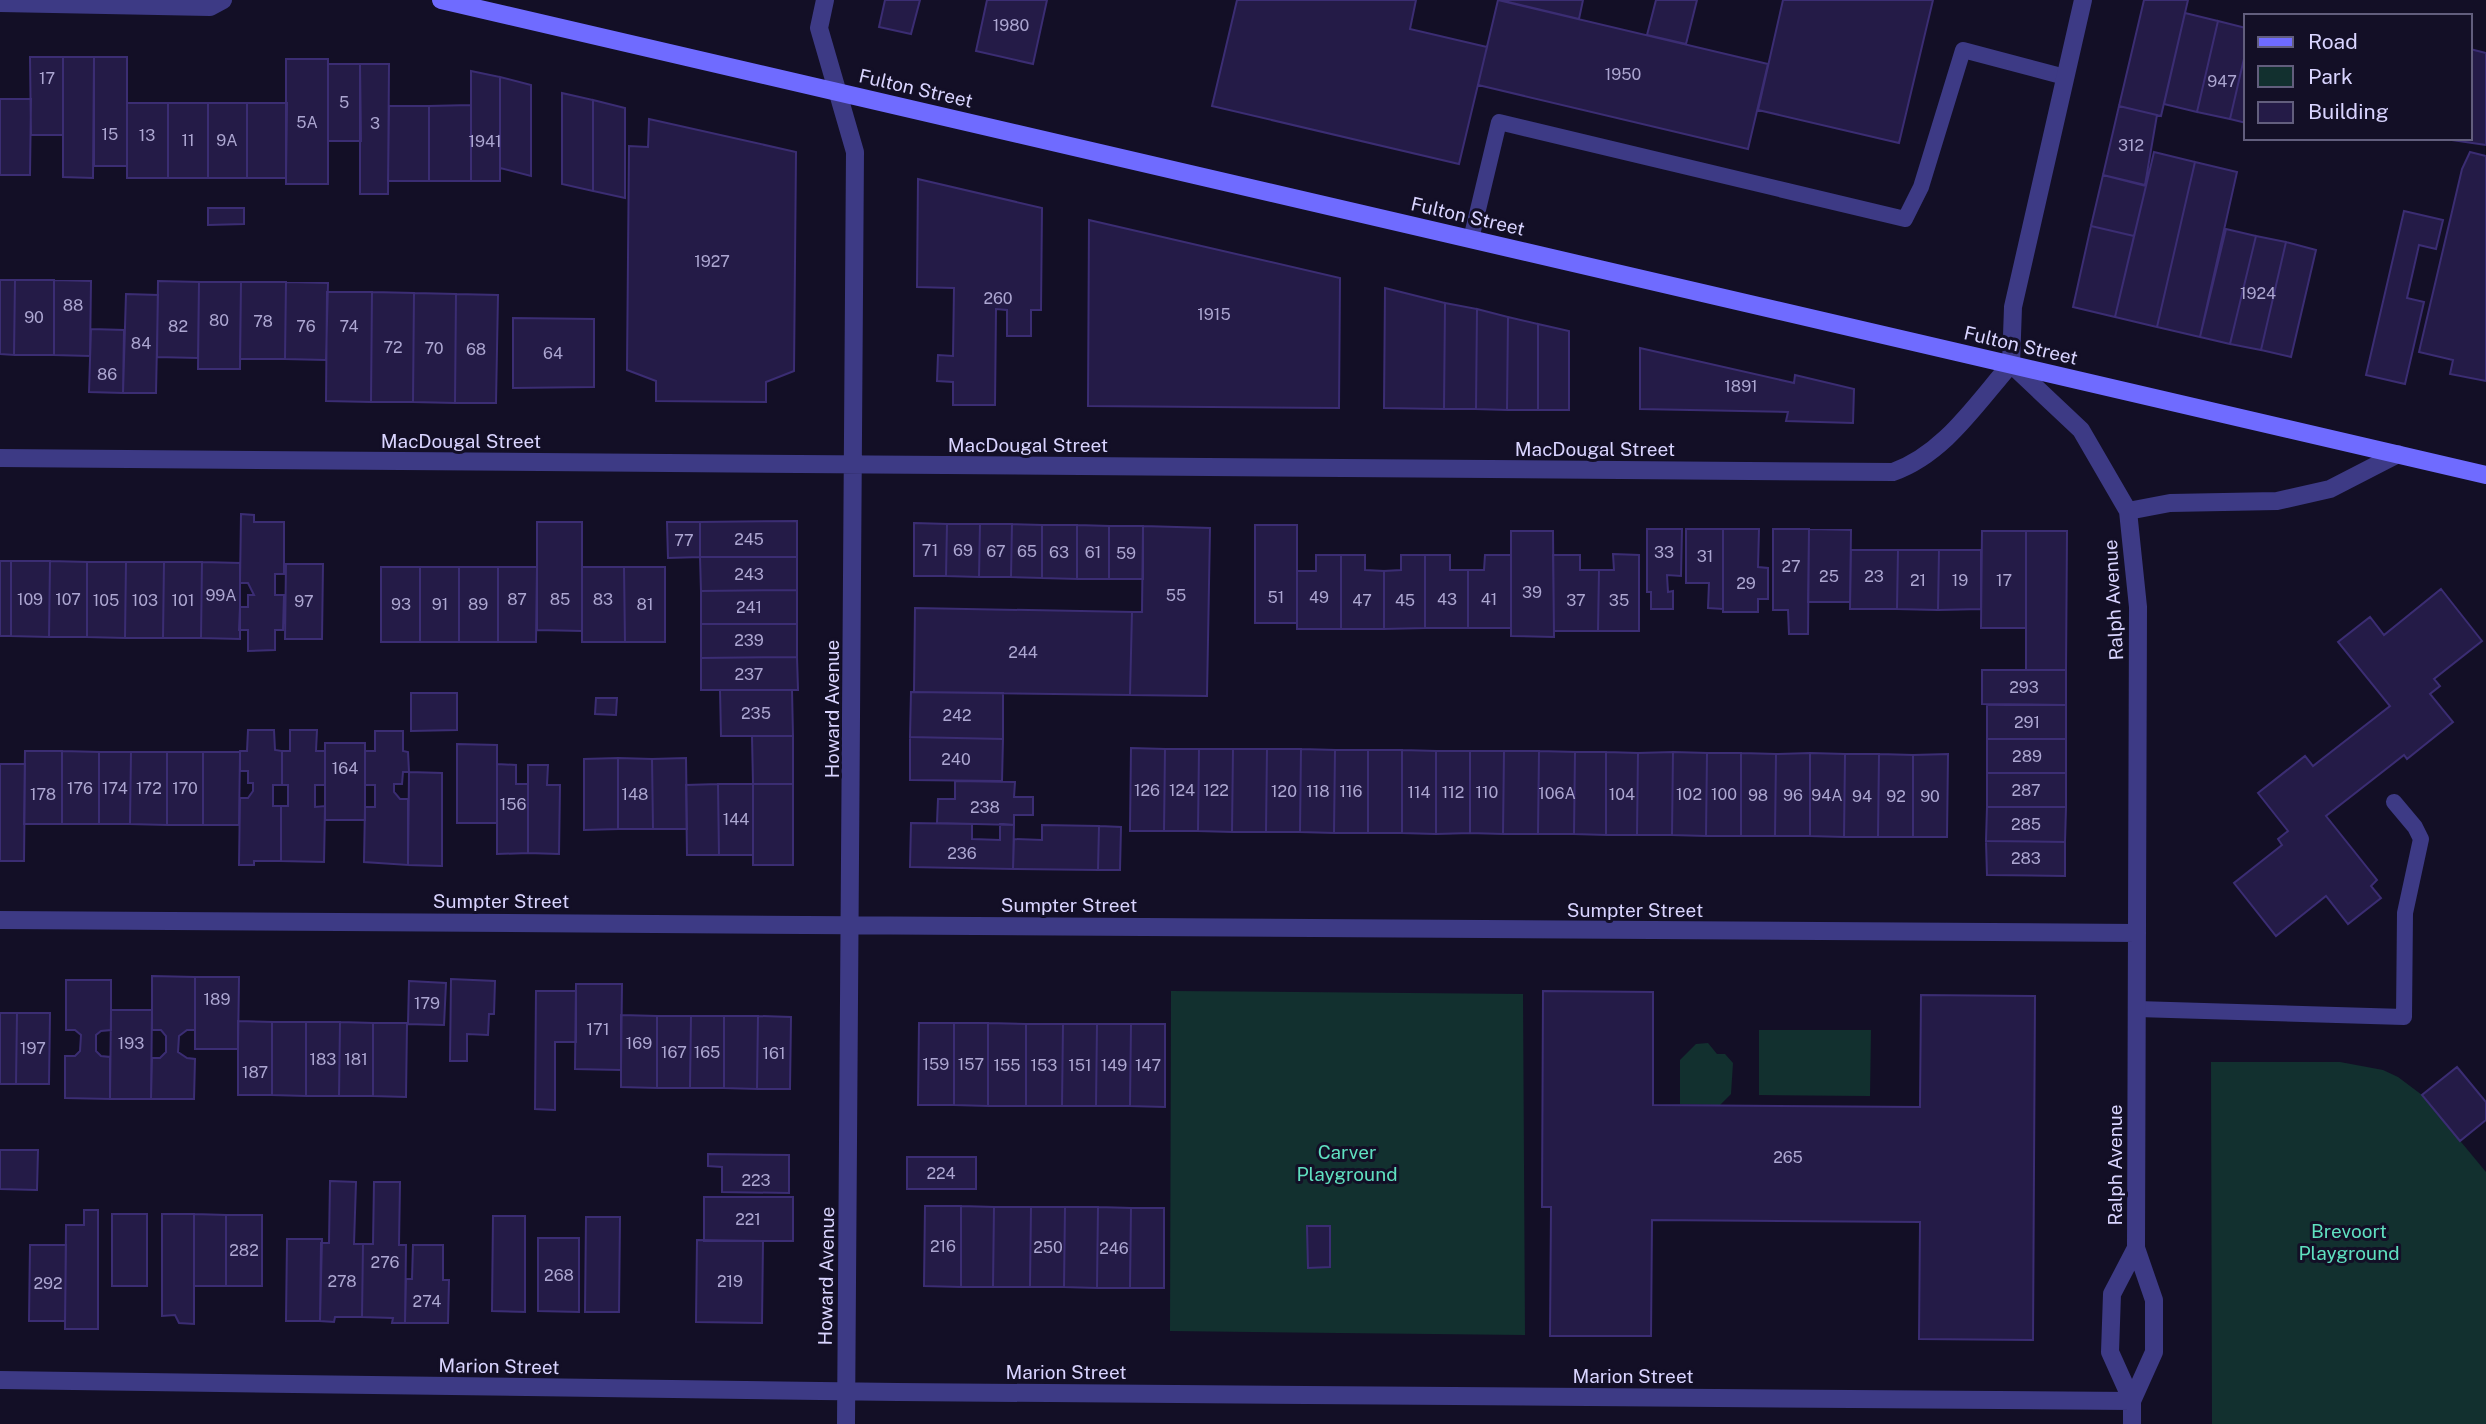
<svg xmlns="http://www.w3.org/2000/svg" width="2486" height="1424" font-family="'Public Sans',sans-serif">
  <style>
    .green { fill: #12302f }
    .building { fill: #241b47; stroke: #3b2d73; stroke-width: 2 }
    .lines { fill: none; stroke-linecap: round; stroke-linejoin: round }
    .lane { stroke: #3d3a85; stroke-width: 16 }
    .street { stroke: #3d3a85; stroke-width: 18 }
    .secondary { stroke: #6f6bff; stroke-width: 18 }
    .labels { text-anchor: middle; stroke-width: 6; stroke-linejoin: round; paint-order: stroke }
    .number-label { font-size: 16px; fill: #aca6d1 }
    .street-label { font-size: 19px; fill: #d9d4ff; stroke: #130f26 }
    .park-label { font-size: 19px; fill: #5fe0c0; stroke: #130f26 }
  </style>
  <rect width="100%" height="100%" fill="#130f26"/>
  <!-- green -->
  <path class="green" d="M1171,991L1523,994L1525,1335L1170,1331Z
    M1759,1030H1871L1870,1096L1759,1095Z
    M1708,1043L1717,1054H1725L1733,1063L1731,1094L1720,1105L1680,1104V1060L1696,1044Z
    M2211,1062H2340L2383,1070L2398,1077L2422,1095L2486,1172V1424H2212Z"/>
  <!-- building -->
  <path class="building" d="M885,0H920L911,34L879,27Z
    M987,0H1047L1033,64L976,51Z
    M1237,0H1416L1410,29L1487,47L1459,164L1212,106Z
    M1498,0L1768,64L1748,149L1478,85Z
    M1500,0H1583L1579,19Z
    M1656,0H1697L1686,44L1647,35Z
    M1783,0H1933L1899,143L1758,110Z
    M2144,0H2188L2161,116L2119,106Z
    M2185,13L2218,21L2197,112L2164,104Z
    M2218,21L2246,28V50L2230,119L2197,112Z
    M2470,49L2486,53V145L2438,138H2470Z
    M2246,50V123L2230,119Z
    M30,57H63V135H31Z
    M63,57H94L93,178L63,177Z
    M94,57H127V166H94Z
    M286,59H328V184H286Z
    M328,64H360L361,141H328Z
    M360,64H389L388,194H360Z
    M471,71L500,77V181H471Z
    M500,77L531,85V176L500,168Z
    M562,93L593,100V191L562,184Z
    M0,99H31L30,175H0Z
    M593,100L625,108V198L593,191Z
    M127,103H168V178H127Z
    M168,103H208V178H168Z
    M208,103H247V178H208Z
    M247,103H287L286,178H247Z
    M471,105V181H429V106Z
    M389,106H429V181H388Z
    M2119,106L2157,115L2145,185L2103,175Z
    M649,119L796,152L794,371L766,382V402L656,401V381L627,370L629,146L648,147Z
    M2154,152L2195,162L2157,327L2115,317Z
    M2470,152L2486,156V381L2450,374L2453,360L2419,352L2462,169Z
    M2195,162L2237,172L2200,337L2157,327Z
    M2103,175L2146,186L2134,236L2091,226Z
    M918,179L1042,208L1041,310H1031V336H1007V310L996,309L995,405H953V382L937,381L938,355L953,356L954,288L917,287Z
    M208,208H244V224L208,225Z
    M2404,211L2443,220L2436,249L2419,245L2407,298L2424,302L2405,384L2366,375Z
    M1089,220L1340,278L1339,408L1088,406Z
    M2091,226L2134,236L2115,317L2073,307Z
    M2226,229L2256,236L2230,344L2200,337Z
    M2256,236L2286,242L2261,350L2230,344Z
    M2286,242L2316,250L2291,357L2261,350Z
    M0,280H15L14,355L0,354Z
    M15,280H54V355H14Z
    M54,280L91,281L90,356L54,355Z
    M158,281L199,282L198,358L157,357Z
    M199,282H241L240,369H198Z
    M241,282H286L285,359H240Z
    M286,282L328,283L326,360L285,359Z
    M1385,288L1445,303L1444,409L1384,408Z
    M327,292H372L371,402L326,401Z
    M372,292L414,293L413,402H371Z
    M414,293L456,294L455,403L413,402Z
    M126,294L158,295L156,393H123Z
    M456,294L498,295L496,403H455Z
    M1445,303L1477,309L1476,409H1444Z
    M1477,309L1508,317L1507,410L1476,409Z
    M1508,317L1538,324V410H1507Z
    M513,318L594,319V387L513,388Z
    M1538,324L1569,331V410H1538Z
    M91,329L124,330L123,393L89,392Z
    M1640,348L1794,383L1795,375L1854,389L1853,423L1786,421L1788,412L1640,409Z
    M241,514L254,515V522H284V574H275V595H284L283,630H275V650L248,651V630H239L240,607H248V595H254L248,583H240Z
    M797,521V557H700V522Z
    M537,522H582V631L537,630Z
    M667,522H700V557L668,558Z
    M914,523L947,524L946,576H914Z
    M947,524H980L979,577L946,576Z
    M980,524H1012L1011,577H979Z
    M1012,524L1042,525V578L1011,577Z
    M1042,525H1077V579L1042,578Z
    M1077,525L1109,526V579H1077Z
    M1255,525H1297V623H1255Z
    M1109,526H1143V579H1109Z
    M1143,526L1210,528L1207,696L1130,695L1132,612H1142Z
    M1647,529H1682L1681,576L1667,575L1668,592L1673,591V609H1651V592H1647Z
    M1686,529H1723V609L1708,608L1709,583H1686Z
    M1723,529H1759L1758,567L1768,568V599H1758V612H1723Z
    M1773,529H1809L1808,634H1789L1788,610H1773Z
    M1809,529L1851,530L1850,602H1808Z
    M1511,531H1553L1554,637L1511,636Z
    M1982,531H2026V628H1981Z
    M2026,531H2067L2066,670H2026Z
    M1851,550H1898L1897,609H1850Z
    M1898,550H1939L1938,610L1897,609Z
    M1939,550H1981V609L1938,610Z
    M1613,554L1639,555V631H1598L1599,570H1614Z
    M1316,555H1341V629H1297V571H1316Z
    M1341,555H1365V570L1384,571V629H1341Z
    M1401,555H1425V628L1384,629V571L1401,570Z
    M1425,555H1450V570H1468V628H1425Z
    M1485,555H1511V628H1468V570H1484Z
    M1553,555H1580V570H1599L1598,631H1554Z
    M700,557H797V590L701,591Z
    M0,561H11V636H0Z
    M11,561H50L49,637L11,636Z
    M50,561L87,562V637H49Z
    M87,562H126L125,638L87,637Z
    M126,562H164L163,638H125Z
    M164,562H202L201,638H163Z
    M202,562L240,563V639L201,638Z
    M286,564H323L322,639H285Z
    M381,567H420V642H381Z
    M420,567H459V642H420Z
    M459,567H498V642H459Z
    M498,567H537L536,642H498Z
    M582,567H624L625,642H582Z
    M624,567H665V642H625Z
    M2441,589L2482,641L2434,679L2440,686L2430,694L2453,722L2407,759L2404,755L2326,816L2377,880L2371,886L2381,898L2348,924L2326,896L2276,936L2234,883L2282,845L2278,839L2288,831L2258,793L2305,756L2313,766L2390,706L2338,642L2370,617L2384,635Z
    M797,590V624H701V591Z
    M915,608L1132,612L1130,695L914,692Z
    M701,624H797V657L701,658Z
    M797,657L798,690H701V658Z
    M1982,670H2066V705L1982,704Z
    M720,690H792L793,736H721Z
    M911,692L1003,693V739L910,737Z
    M411,693H457V730L411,731Z
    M596,698H617L616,715L595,714Z
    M1987,705H2066V739H1987Z
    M248,730H274L275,750L282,751V785H273V806H281V861H254V865H239L240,798H248L253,791V783H248V771H240V751H247Z
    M290,730H317L316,751H325V785H315V807L325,806L324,862L281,861V806H288V785H282V751H290Z
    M375,731H403V751L408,752L409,772H403L402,784H394V792L400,799H408V865L364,862L365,807H375V785H365V751H375Z
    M752,736H793V784H753Z
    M910,737L1003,739L1002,781L910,780Z
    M1987,739H2066V773H1987Z
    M325,743H365V820H325Z
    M457,744L497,745V823H457Z
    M1131,748L1165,749L1164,831H1130Z
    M1165,749H1199L1198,831H1164Z
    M1199,749H1233L1232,832L1198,831Z
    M1233,749H1267L1266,832H1232Z
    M1267,749H1301L1300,832H1266Z
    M1301,749L1335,750L1334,833L1300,832Z
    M1335,750H1368V833H1334Z
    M1368,750H1402V833H1368Z
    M1402,750L1436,751V834L1402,833Z
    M25,751H62V824H24Z
    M62,751L99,752V824H62Z
    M1436,751H1470V833L1436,834Z
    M1470,751H1504L1503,834L1470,833Z
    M1504,751H1539L1538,834H1503Z
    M1539,751L1575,752L1574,834H1538Z
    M99,752H131L130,824H99Z
    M131,752H167V825L130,824Z
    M167,752H203V825H167Z
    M203,752H240L239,825H203Z
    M1575,752H1606V835L1574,834Z
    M1606,752L1638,753L1637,835H1606Z
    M1673,752L1707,753L1706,836L1672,835Z
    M1673,752L1672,835H1637L1638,753Z
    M1707,753H1741V836H1706Z
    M1741,753L1776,754L1775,836H1741Z
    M1810,753V836H1775L1776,754Z
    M1810,753L1845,754L1844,837L1810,836Z
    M1845,754H1879L1878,837H1844Z
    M1879,754L1913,755V837H1878Z
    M1948,754L1947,837H1913V755Z
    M618,758L652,759L653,829H618Z
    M618,758V829L584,830V759Z
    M686,758L687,829H653L652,759Z
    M0,764H25L24,861H0Z
    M497,764L516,765V784H528V853L497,854Z
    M528,765H548L547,785H560L559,854L528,853Z
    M409,772L442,773V866L408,865Z
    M1987,773H2066V807H1987Z
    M955,781L1015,782L1014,797H1033V815H1014V825L937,823L938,799H955Z
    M718,784H753V855H719Z
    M718,784L719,855H687L686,785Z
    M753,784H793V865H753Z
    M1987,807H2066L2065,842L1986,841Z
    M911,823L972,824V839L1000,840V824L1014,825L1013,869L910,867Z
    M1042,825L1099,826L1098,870L1013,869L1014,839L1042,840Z
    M1099,826L1121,827L1120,870H1098Z
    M1986,841L2065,842V876L1987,875Z
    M152,976L195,977V1030H187L179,1036L178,1052L187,1058L195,1059L194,1099H151L152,1058H160L166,1052V1036L161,1030H152Z
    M195,977H239L238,1049H195Z
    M451,979L495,981L494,1014H489L488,1035L467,1034V1061H450Z
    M66,980H111V1030L101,1031L96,1035V1051L101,1056L110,1057V1099L65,1098V1056H75L80,1051L81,1035L75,1030H66Z
    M409,981L446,983L444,1025L408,1024Z
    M576,984H622L621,1070L575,1069Z
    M536,991H576V1042H555V1110L535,1109Z
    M1543,991L1653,992V1105L1920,1107L1921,995L2035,996L2033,1340L1919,1339L1920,1222L1652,1220L1651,1336H1550L1551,1207H1542Z
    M111,1010H152L151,1099H110Z
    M0,1013H17L16,1084H0Z
    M17,1013H50L49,1084H16Z
    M621,1015L657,1016V1088L621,1087Z
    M657,1016H691L690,1088H657Z
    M691,1016H724V1088H690Z
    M724,1016H758L757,1089L724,1088Z
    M758,1016L791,1017L790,1089H757Z
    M238,1021L272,1022V1095H238Z
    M272,1022H306V1096L272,1095Z
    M306,1022H340L339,1096H306Z
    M340,1022L373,1023V1096H339Z
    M373,1023H407L406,1097L373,1096Z
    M919,1023H954V1105H918Z
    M954,1023H988V1106L954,1105Z
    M988,1023L1026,1024V1106H988Z
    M1026,1024H1063L1062,1106H1026Z
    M1063,1024H1097L1096,1106H1062Z
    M1097,1024H1131L1130,1106H1096Z
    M1131,1024H1165V1107L1130,1106Z
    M2457,1067L2486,1102V1120L2460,1141L2422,1095Z
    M0,1150H38L37,1190L0,1189Z
    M708,1154L789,1155V1193L722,1192V1167L708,1166Z
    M907,1157H976V1189H907Z
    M330,1181L356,1182L354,1244H363L362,1317H335L334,1322L320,1321L321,1243H329Z
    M374,1182H400L399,1245H406L405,1323H392L393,1318L362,1317L363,1244H373Z
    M704,1197H793V1241H704Z
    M925,1206H961V1287L924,1286Z
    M961,1206L994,1207L993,1287H961Z
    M994,1207H1031L1030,1287H993Z
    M1031,1207H1065L1064,1287H1030Z
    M1065,1207H1098L1097,1288L1064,1287Z
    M1098,1207L1131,1208L1130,1288H1097Z
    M1131,1208H1164V1288H1130Z
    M84,1210H98V1329H65L66,1225H84Z
    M112,1214H147V1286H112Z
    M162,1214H194V1324L179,1323L175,1315L162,1316Z
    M194,1214L226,1215V1286H194Z
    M226,1215H262V1286H226Z
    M493,1216H525V1312L492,1311Z
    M586,1217H620L619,1312H585Z
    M1307,1226H1330V1267L1308,1268Z
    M538,1238H579V1312L538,1311Z
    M287,1239H322L320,1321H286Z
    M697,1240L763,1241L762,1323L696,1322Z
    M30,1245H66L65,1321H29Z
    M413,1245H443V1280H449L448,1323H405L406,1279H412Z"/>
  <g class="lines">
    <!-- lane -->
    <path class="lane" d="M1471,239L1499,122L1905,219L1921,187L1963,50L2065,77
      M2137,1009L2404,1017L2405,913L2421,839L2415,827L2394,802"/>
    <!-- street -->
    <path class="street" d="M825,0L819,28L855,152L846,1424
      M2083,0L2013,307L2011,364L2081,430L2128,511L2138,607L2136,1248L2154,1300V1352L2132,1401
      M0,3L210,7L223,0
      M0,458L1893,472C1944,454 1976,404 2011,364
      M2128,511L2170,503L2277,501L2330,489L2398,454
      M0,920L2137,933
      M0,1380L898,1392L2132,1401
      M2132,1424V1401L2110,1352L2112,1294L2136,1248"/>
    <!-- secondary -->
    <path class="secondary" d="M441,0L2486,475"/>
  </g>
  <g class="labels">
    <!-- number labels -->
    <g class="number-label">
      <text x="1011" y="31">1980</text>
      <text x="1623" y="80">1950</text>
      <text x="47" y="84">17</text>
      <text x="2222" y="87">947</text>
      <text x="344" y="108">5</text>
      <text x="307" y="128">5A</text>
      <text x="375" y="129">3</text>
      <text x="110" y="140">15</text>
      <text x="147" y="141">13</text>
      <text x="188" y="146">11</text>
      <text x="227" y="146">9A</text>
      <text x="485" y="147">1941</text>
      <text x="2131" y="151">312</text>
      <text x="712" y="267">1927</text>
      <text x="2258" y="299">1924</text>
      <text x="998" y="304">260</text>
      <text x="73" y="311">88</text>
      <text x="1214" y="320">1915</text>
      <text x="34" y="323">90</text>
      <text x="219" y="326">80</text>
      <text x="263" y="327">78</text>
      <text x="178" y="332">82</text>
      <text x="306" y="332">76</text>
      <text x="349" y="332">74</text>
      <text x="141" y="349">84</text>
      <text x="393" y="353">72</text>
      <text x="434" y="354">70</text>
      <text x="476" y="355">68</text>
      <text x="553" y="359">64</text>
      <text x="107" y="380">86</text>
      <text x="1741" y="392">1891</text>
      <text x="749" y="545">245</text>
      <text x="684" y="546">77</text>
      <text x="930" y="556">71</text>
      <text x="963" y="556">69</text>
      <text x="996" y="557">67</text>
      <text x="1027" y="557">65</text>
      <text x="1059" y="558">63</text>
      <text x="1093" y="558">61</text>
      <text x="1664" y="558">33</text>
      <text x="1126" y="559">59</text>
      <text x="1705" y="562">31</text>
      <text x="1791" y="572">27</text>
      <text x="749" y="580">243</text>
      <text x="1829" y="582">25</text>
      <text x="1874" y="582">23</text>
      <text x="1918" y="586">21</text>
      <text x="1960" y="586">19</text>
      <text x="2004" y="586">17</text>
      <text x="1746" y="589">29</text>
      <text x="1532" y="598">39</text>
      <text x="221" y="601">99A</text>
      <text x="1176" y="601">55</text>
      <text x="1276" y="603">51</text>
      <text x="1319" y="603">49</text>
      <text x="30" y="605">109</text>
      <text x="68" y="605">107</text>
      <text x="517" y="605">87</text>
      <text x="560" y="605">85</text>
      <text x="603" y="605">83</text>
      <text x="1447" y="605">43</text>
      <text x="1489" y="605">41</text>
      <text x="106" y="606">105</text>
      <text x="145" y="606">103</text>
      <text x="183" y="606">101</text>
      <text x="1362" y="606">47</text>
      <text x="1405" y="606">45</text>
      <text x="1576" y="606">37</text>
      <text x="1619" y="606">35</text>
      <text x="304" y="607">97</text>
      <text x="401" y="610">93</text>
      <text x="440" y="610">91</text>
      <text x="478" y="610">89</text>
      <text x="645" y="610">81</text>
      <text x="749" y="613">241</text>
      <text x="749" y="646">239</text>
      <text x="1023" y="658">244</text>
      <text x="749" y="680">237</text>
      <text x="2024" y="693">293</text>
      <text x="756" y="719">235</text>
      <text x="957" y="721">242</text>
      <text x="2027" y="728">291</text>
      <text x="2027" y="762">289</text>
      <text x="956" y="765">240</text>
      <text x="345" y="774">164</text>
      <text x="80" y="794">176</text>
      <text x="115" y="794">174</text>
      <text x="149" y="794">172</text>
      <text x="185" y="794">170</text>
      <text x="1147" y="796">126</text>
      <text x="1182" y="796">124</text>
      <text x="1216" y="796">122</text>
      <text x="2026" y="796">287</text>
      <text x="1284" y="797">120</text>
      <text x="1318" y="797">118</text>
      <text x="1351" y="797">116</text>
      <text x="1419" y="798">114</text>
      <text x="1453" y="798">112</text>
      <text x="1487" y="798">110</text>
      <text x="1557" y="799">106A</text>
      <text x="43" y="800">178</text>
      <text x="635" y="800">148</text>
      <text x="1622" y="800">104</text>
      <text x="1689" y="800">102</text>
      <text x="1724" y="800">100</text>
      <text x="1758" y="801">98</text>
      <text x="1793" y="801">96</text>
      <text x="1827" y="801">94A</text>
      <text x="1862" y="802">94</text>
      <text x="1896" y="802">92</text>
      <text x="1930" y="802">90</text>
      <text x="513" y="810">156</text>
      <text x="985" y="813">238</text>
      <text x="736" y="825">144</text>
      <text x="2026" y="830">285</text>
      <text x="962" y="859">236</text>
      <text x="2026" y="864">283</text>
      <text x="217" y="1005">189</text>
      <text x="427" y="1009">179</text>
      <text x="598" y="1035">171</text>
      <text x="131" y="1049">193</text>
      <text x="639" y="1049">169</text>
      <text x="33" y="1054">197</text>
      <text x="674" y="1058">167</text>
      <text x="707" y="1058">165</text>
      <text x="774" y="1059">161</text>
      <text x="323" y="1065">183</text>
      <text x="356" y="1065">181</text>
      <text x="936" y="1070">159</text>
      <text x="971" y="1070">157</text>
      <text x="1007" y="1071">155</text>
      <text x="1044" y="1071">153</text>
      <text x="1080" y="1071">151</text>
      <text x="1114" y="1071">149</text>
      <text x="1148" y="1071">147</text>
      <text x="255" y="1078">187</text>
      <text x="1788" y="1163">265</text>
      <text x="941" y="1179">224</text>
      <text x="756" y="1186">223</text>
      <text x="748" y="1225">221</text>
      <text x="943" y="1252">216</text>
      <text x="1048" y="1253">250</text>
      <text x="1114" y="1254">246</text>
      <text x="244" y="1256">282</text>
      <text x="385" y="1268">276</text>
      <text x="559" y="1281">268</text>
      <text x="342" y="1287">278</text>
      <text x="730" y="1287">219</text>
      <text x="48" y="1289">292</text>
      <text x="427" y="1307">274</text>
    </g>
    <!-- street labels -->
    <g class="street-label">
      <text transform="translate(916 88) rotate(13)" y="7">Fulton Street</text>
      <text transform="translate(1468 216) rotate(13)" y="7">Fulton Street</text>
      <text transform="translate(2021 345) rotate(13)" y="7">Fulton Street</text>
      <text x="461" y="448">MacDougal Street</text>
      <text x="1028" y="452">MacDougal Street</text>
      <text x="1595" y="456">MacDougal Street</text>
      <text transform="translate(2113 600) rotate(-93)" y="7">Ralph Avenue</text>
      <text transform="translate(832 709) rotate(-90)" y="7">Howard Avenue</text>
      <text x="501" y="908">Sumpter Street</text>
      <text x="1069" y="912">Sumpter Street</text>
      <text x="1635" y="917">Sumpter Street</text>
      <text transform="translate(2115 1165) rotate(-90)" y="7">Ralph Avenue</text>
      <text transform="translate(826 1276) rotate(-89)" y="7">Howard Avenue</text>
      <text transform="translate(499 1366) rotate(1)" y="7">Marion Street</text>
      <text x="1066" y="1379">Marion Street</text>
      <text x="1633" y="1383">Marion Street</text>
    </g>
    <!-- park labels -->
    <g class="park-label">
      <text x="1347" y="1159">Carver<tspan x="1347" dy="22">Playground</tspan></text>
      <text x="2349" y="1238">Brevoort<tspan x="2349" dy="22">Playground</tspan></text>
    </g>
  </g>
  <!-- legend -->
  <rect x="2244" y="14" width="228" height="126" fill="#130f26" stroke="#625e7d" stroke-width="2"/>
  <rect x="2258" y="37" width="35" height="10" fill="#6f6bff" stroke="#625e7d" stroke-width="2"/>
  <text x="2308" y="49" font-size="21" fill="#d9d4ff">Road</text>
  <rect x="2258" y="66" width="35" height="21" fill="#12302f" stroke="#625e7d" stroke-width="2"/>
  <text x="2308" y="84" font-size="21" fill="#d9d4ff">Park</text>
  <rect x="2258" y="102" width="35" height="21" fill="#241b47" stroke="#625e7d" stroke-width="2"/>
  <text x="2308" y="119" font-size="21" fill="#d9d4ff">Building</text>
</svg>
